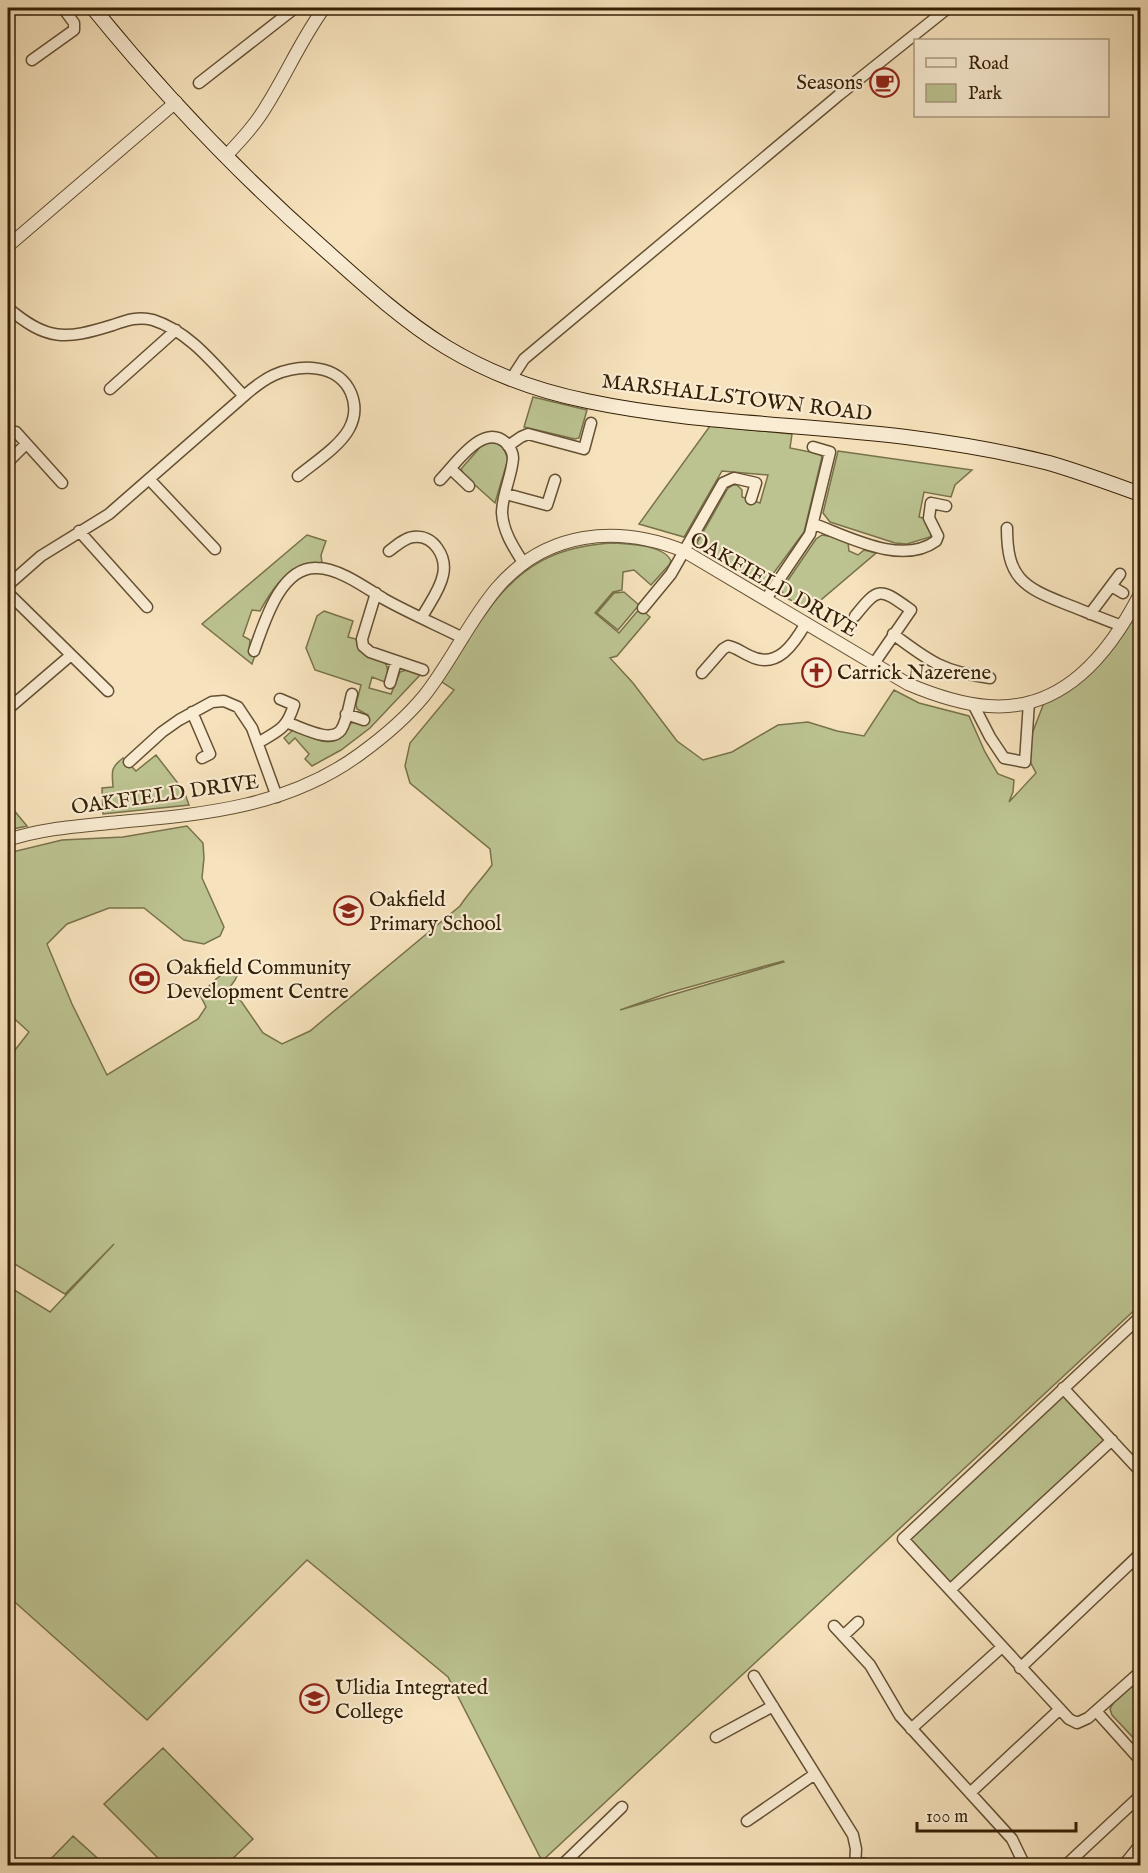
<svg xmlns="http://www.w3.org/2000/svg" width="1148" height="1873" font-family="'IM FELL English',serif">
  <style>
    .green { fill: #bcc391; stroke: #78724b; stroke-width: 1.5; fill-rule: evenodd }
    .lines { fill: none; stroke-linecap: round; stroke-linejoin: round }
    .minor-casing { stroke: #655033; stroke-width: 13 }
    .tertiary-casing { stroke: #655033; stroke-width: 14 }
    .secondary-casing { stroke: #352005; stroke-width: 16 }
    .minor { stroke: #f9ecd3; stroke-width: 10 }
    .tertiary { stroke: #f9ecd3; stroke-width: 12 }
    .secondary { stroke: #f9ecd3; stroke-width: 14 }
    .labels { text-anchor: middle; stroke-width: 4.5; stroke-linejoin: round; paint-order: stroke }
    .poi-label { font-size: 21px; fill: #352005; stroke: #f9ecd3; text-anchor: start }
    .street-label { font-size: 21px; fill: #352005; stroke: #f9ecd3 }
  </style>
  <rect width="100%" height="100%" fill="#f6e2bc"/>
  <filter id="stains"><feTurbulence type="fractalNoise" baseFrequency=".00333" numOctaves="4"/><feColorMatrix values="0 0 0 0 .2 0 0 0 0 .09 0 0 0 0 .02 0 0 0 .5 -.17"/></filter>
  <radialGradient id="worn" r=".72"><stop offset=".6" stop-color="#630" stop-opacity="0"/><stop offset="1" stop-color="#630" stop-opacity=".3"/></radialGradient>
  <!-- green -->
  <path class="green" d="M533,397L587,410L579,438L575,439L524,427Z
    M710,426L792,434L790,448L820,454L822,457L804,532L770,578L765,582H760L699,546L697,543L728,488L733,485H737L742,490V497L760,503L768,475L722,471L684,537L639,524Z
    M495,442L503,447L508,459L495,503L465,476L461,469L483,444Z
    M838,451L972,470L955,485L951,497L924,492L919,517L923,518L932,533L930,537L907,544L895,543L830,522L823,513Z
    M307,535L326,541L321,555L322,563C288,565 275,584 260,611L252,610L243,636L250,640L249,651L255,655L252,664L202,624Z
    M822,535L834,537L848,543L849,551L858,555L864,550L876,553L809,610L783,596L782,589L816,539Z
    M615,543C630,544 664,545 671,561L669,565L651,585L634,570L623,572L622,590L613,592L595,613L619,633L640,608L650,617L617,656L610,658L633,683L677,741L703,760L732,752L778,725L808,722L837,731L864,736L894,690L919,703L969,716L985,752L998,774L1014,780L1013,792L1009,802L1036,773L1025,752L1047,695L1089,669L1140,591V1305L542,1861L448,1677L307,1560L147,1720L8,1596V1286L50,1312L114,1244L65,1294L8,1260V1059L29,1032L8,1013V853L62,840L123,837L187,826L203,843L204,858L202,878L224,927L220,936L204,944L184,940L144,908H109L67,924L47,944L72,1004L107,1075L198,1019L206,1007L200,995L216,979L234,966L240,969L235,980L227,991L241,1001L263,1033L282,1044L310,1031L460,906C470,891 482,879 492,865L490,849L410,783L405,766L410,743L454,690L439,680C457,659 470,635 487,612C520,565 558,545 615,543ZM783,961L784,962L620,1010L668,993Z
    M624,592L639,605L618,630L597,613L614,593Z
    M324,611L353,621L348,637L356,639L359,650C374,663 395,655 385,682L372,677L369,688L391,694L400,672L406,670L420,675L370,728L341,750L312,766L305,759L309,754L295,738L289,744L284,738L293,730C308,736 330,750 343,735C347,731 347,727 351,723L356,722L365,724L368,715L357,709L356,704L361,685L315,670L306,648L317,616Z
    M156,755L184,791L189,805L103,814L102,788L113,787C112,771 110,768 123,758L136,771Z
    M8,803L27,826L8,830Z
    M1063,1388L1112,1440L950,1590L903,1539Z
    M1140,1678V1745L1112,1715L1110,1709L1114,1702Z
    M163,1748L253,1839L226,1865H165L104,1804Z
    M73,1836L105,1865H45Z"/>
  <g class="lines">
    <defs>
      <path id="minor" d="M312,8L321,12
        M32,60L74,30V23L63,8
        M199,83L295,8
        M8,308C47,341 65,340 113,325C127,320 139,316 153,320C191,332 217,368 244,396
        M511,379L524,359L839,95L948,8
        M110,389L176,330
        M16,432L62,483
        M508,446L521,437L528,434L584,449L591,423
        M8,462L26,444
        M451,469L469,486
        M149,479L215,549
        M440,480C455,465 482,423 505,442C509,446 513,452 513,458C512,476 502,494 502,513C503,532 514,548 524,564
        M506,494L547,505L555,480
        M814,524C849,537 902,566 936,541L938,536L929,518L931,503L946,506
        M1007,528C1007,577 1022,587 1066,604C1084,611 1103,619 1122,626
        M79,531L147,607
        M389,551C396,546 404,538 413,537C434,534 447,557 443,575C440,590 429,604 422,617
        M8,585L41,556L109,514L244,396C253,388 263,380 274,375C300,364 338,363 351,393C356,405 355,418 349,429C340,446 314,463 298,476
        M1111,586L1123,593
        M8,593L108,691
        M376,593L362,639L363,646L370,652L423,670
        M766,599L810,534L830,452L813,447
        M643,608L671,574L723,483L734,478L756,483L751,499
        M1090,614L1120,574
        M855,616C879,586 880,588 911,610L873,665
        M893,634C930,662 944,672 990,678
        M254,651C264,624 280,566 317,568C339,568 366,588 384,599C409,613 437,625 463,638
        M702,673L723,649L728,646C736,647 742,653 750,656C777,670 794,644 806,623
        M390,683L396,662
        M973,704L990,737L1004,758L1025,762L1029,702
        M8,709L71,655
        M192,712L210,754L202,758
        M346,714L364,720
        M288,723C301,727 331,744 341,730C347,721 349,705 352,694
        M258,743C279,730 286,730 294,705L280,699
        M129,762L162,732L179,720L212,702L224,701L238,707L252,728L277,797
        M1140,1317L903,1539L1069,1719L1077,1723L1088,1718L1140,1672
        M1063,1388L1140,1471
        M950,1590L1112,1440
        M834,1626L870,1665L900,1716L1012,1839L1025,1866
        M843,1636L858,1622
        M1020,1668L1140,1554
        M754,1676L853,1835L856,1849L855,1866
        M1096,1711L1140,1760
        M911,1729L1002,1647
        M716,1737L773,1706
        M970,1793L1060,1709
        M747,1821L815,1774
        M856,1862L875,1866
        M561,1866L622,1807
        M1065,1866L1140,1796
        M1123,1866L1140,1845"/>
      <path id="tertiary" d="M226,156C241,140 256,124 267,105C287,73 302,38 324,8
        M8,246L176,102
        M8,840C43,828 82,826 119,822C205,814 288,807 360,754C382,738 406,718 424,696C451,662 469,621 497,588C546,531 617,524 684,551L908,684C934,695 960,704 988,706C1063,712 1109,654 1140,594"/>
      <path id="secondary" d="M93,8C163,94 240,175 323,248C362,283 402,320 446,347C489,373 537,391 587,401C691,423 800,424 906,437C953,443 1002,451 1049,463C1080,472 1110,483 1140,494"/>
    </defs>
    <!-- minor casing -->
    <use href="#minor" class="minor-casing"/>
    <!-- tertiary casing -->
    <use href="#tertiary" class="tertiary-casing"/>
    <!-- secondary casing -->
    <use href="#secondary" class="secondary-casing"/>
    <!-- minor -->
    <use href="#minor" class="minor"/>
    <!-- tertiary -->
    <use href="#tertiary" class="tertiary"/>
    <!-- secondary -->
    <use href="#secondary" class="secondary"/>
  </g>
  <!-- icons -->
  <defs>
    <symbol id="cafe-ring" viewBox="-11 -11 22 22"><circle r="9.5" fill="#f9ecd3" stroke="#8f2418" stroke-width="1.5"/><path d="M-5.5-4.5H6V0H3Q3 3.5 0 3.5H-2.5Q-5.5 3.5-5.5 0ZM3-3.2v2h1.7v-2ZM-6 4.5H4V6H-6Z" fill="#8f2418"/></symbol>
    <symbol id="church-ring" viewBox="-11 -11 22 22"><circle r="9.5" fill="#f9ecd3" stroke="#8f2418" stroke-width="1.5"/><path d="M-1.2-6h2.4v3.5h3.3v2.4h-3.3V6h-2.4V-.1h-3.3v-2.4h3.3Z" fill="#8f2418"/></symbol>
    <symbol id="school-ring" viewBox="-11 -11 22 22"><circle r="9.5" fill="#f9ecd3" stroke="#8f2418" stroke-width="1.5"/><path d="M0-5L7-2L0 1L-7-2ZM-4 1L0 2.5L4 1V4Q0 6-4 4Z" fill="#8f2418"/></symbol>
    <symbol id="stadium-ring" viewBox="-11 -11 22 22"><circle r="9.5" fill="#f9ecd3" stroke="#8f2418" stroke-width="1.5"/><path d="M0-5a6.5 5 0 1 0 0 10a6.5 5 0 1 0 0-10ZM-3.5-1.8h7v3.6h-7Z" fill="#8f2418"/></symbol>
    <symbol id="university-ring" viewBox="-11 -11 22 22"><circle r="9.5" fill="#f9ecd3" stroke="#8f2418" stroke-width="1.5"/><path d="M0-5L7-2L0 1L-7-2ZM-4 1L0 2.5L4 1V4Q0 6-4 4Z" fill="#8f2418"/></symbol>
  </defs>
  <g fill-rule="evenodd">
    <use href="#cafe-ring" x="868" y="66" width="33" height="33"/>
    <use href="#church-ring" x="800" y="656" width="33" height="33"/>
    <use href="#school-ring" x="332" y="894" width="33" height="33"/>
    <use href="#stadium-ring" x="128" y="962" width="33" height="33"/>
    <use href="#university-ring" x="298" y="1682" width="33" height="33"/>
  </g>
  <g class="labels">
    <!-- poi labels -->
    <g class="poi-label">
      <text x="863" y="89" text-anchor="end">Seasons</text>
      <text x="837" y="679">Carrick Nazerene</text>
      <text x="369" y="906">Oakfield<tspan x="369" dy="24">Primary School</tspan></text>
      <text x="166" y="974">Oakfield Community<tspan x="166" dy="24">Development Centre</tspan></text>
      <text x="335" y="1694">Ulidia Integrated<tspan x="335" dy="24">College</tspan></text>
    </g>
    <!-- street labels -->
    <g class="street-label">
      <text transform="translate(737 397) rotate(7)" y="7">MARSHALLSTOWN ROAD</text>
      <text transform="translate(774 584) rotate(30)" y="7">OAKFIELD DRIVE</text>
      <text transform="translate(165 794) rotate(-8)" y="7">OAKFIELD DRIVE</text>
    </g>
  </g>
  <!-- margin -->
  <rect width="1148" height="1873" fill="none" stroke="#f6e2bc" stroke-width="30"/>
  <rect x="9" y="9" width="1130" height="1855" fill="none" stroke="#352005" stroke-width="3"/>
  <rect x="15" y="15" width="1118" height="1843" fill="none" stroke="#352005" stroke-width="1.5"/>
  <!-- legend -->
  <rect x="914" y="39" width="195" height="78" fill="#f9ecd3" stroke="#ab9a81" stroke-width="1.5"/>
  <rect x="926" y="58" width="30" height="9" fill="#f9ecd3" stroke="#ab9a81" stroke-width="1.5"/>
  <text x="968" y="69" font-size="18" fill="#352005">Road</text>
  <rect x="926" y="84" width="30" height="18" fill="#bcc391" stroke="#ab9a81" stroke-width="1.5"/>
  <text x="968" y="99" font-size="18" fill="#352005">Park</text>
  <!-- scale -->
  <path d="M917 1822v9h159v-9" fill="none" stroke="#352005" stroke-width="3"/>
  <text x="926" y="1822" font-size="18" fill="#352005" stroke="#f9ecd3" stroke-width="4.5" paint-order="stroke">100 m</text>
  <rect width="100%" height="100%" filter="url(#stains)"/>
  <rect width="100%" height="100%" fill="url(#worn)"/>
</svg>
